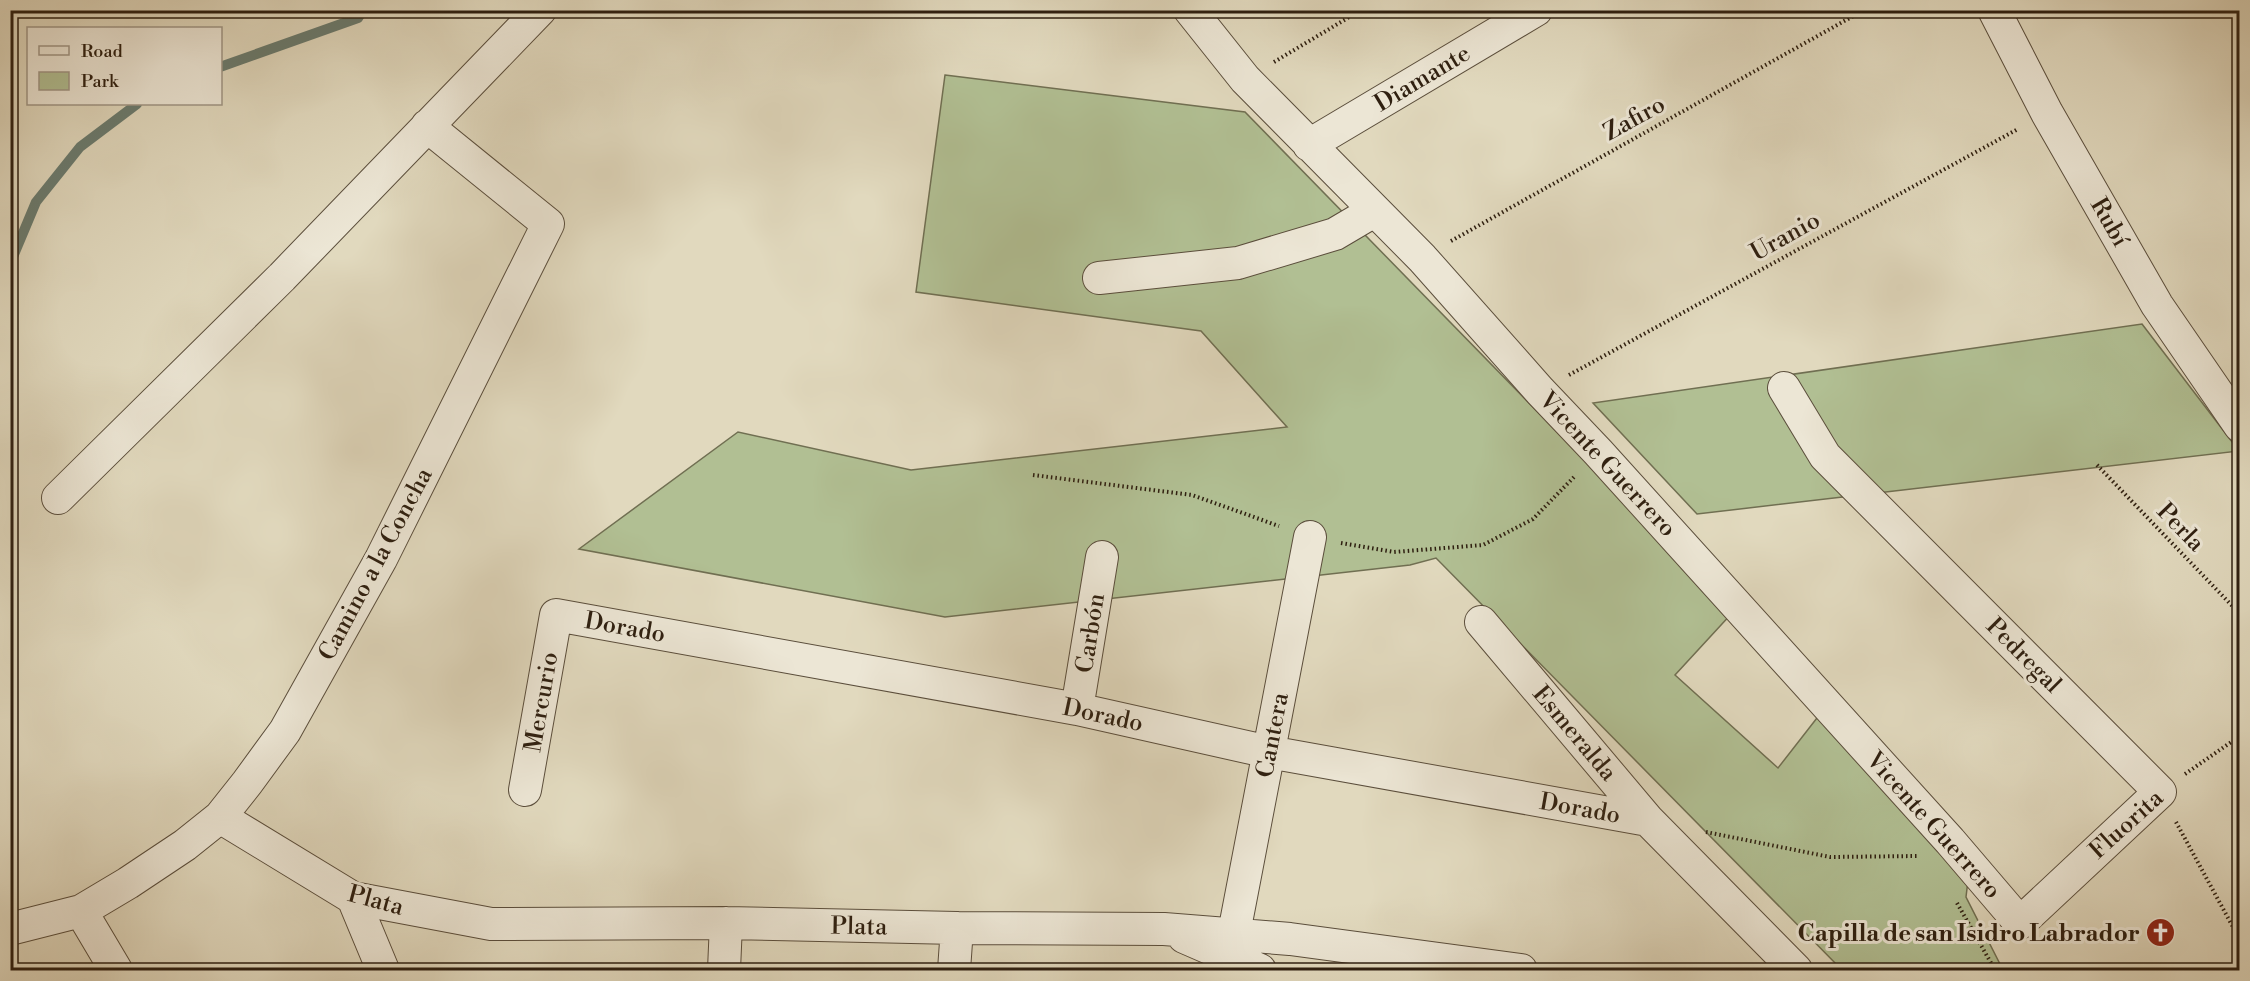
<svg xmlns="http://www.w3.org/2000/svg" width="2250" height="981" font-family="'Libre Bodoni',serif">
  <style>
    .green { fill: #b1bf93; stroke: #706f52; stroke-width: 1.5 }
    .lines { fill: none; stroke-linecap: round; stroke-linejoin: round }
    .stream { stroke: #6b7c70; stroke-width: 10 }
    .street-casing { stroke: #5b4e3c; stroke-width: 34 }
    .path { stroke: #2e1f10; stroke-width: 4; stroke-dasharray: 1.5 3; stroke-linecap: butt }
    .street { stroke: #ece6d5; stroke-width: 32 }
    .labels { text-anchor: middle; stroke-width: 6; stroke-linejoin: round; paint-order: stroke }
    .street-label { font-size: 24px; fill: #2e1f10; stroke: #ece6d5 }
    .poi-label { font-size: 24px; font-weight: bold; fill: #2e1f10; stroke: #ece6d5; text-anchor: end }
  </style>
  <rect width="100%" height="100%" fill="#e1d9be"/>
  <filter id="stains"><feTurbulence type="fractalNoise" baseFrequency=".00333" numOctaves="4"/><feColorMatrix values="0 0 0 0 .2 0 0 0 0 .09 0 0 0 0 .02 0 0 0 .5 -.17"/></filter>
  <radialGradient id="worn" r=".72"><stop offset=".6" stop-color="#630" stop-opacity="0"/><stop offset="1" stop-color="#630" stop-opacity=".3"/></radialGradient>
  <!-- green -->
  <path class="green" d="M945,75L1245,112L1733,612L1675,675L1778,768L1824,709L1969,872L1966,897L2003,970H1842L1436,558L1410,565L945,617L579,549L738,432L911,470L1287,427L1201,331L916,292Z
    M2142,324L2239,451L1697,514L1593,403Z"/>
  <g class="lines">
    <!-- stream -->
    <path class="stream" d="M220,67L358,18L363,10
      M10,264L36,202L80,147L137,104"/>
    <defs>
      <path id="street" d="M1190,10L1245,79L1422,258L1540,391L1598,452L1950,841L2020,923L2160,792L1825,456L1784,388
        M1994,10L2047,113L2157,305L2240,426
        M1309,145L1536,10
        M1099,278L1238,263L1335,234L1374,211
        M58,498L282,277L540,10
        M1481,622L1648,820L1796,970
        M1077,709L1102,557
        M525,790L556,615L1077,709L1269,752L1648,820
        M220,817L353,898L491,924L726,923L957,928L1164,929L1290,939L1521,970
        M353,898L383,970
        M81,911L116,970
        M10,929L81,911L128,883L185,845L220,817L247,783L285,731L381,559L548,224L427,126
        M1234,933L1310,537
        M1184,937L1260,970
        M724,970L726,923
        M954,970L957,928"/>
    </defs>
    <!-- street casing -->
    <use href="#street" class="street-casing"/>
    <!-- path -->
    <path class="path" d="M1274,62L1361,10
      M1451,241L1864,10
      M1569,375L2018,129
      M2097,465L2240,614
      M1033,475L1192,495L1279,526
      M1341,543L1394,552L1483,545L1533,519L1575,476
      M2185,774L2240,736
      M2176,822L2240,940
      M1706,832L1830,857L1918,856
      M1957,903L1995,970"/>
    <!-- street -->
    <use href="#street" class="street"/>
  </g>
  <!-- icons -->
  <defs>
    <symbol id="church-disc" viewBox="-11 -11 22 22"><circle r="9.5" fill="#8f2418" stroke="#ece6d5"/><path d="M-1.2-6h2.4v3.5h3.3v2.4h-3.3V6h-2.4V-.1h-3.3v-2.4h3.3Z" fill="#fff"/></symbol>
  </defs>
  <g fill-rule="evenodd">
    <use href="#church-disc" x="2144" y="916" width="33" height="33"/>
  </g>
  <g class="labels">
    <!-- street labels -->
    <g class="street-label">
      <text transform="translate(1422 78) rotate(-31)" y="8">Diamante</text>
      <text transform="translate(1634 118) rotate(-29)" y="8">Zafiro</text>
      <text transform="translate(2110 222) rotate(60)" y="8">Rubí</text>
      <text transform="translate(1785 236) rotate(-29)" y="8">Uranio</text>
      <text transform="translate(1608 464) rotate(47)" y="8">Vicente Guerrero</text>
      <text transform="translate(2181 527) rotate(46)" y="8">Perla</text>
      <text transform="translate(375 564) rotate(-62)" y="8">Camino a la Concha</text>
      <text transform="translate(625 627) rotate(10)" y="8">Dorado</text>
      <text transform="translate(1090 633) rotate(-81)" y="8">Carbón</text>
      <text transform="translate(2024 655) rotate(45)" y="8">Pedregal</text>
      <text transform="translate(541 702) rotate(-80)" y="8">Mercurio</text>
      <text transform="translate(1103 715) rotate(12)" y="8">Dorado</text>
      <text transform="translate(1575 733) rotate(50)" y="8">Esmeralda</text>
      <text transform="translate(1272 735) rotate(-79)" y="8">Cantera</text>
      <text transform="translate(1580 808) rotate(10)" y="8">Dorado</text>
      <text transform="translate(2126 824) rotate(-42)" y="8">Fluorita</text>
      <text transform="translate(1934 825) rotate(48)" y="8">Vicente Guerrero</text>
      <text transform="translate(376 900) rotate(15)" y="8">Plata</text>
      <text transform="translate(859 926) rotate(1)" y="8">Plata</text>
    </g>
    <!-- poi labels -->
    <g class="poi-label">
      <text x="2140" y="941">Capilla de san Isidro Labrador</text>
    </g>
  </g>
  <!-- margin -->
  <rect width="2250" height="981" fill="none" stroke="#e1d9be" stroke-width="36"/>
  <rect x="12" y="12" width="2226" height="957" fill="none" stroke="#2e1f10" stroke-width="3"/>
  <rect x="18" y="18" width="2214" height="945" fill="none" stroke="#2e1f10" stroke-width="1.5"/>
  <!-- legend -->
  <rect x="27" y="27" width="195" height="78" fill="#ece6d5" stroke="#a09686" stroke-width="1.5"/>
  <rect x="39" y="46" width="30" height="9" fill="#ece6d5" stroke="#a09686" stroke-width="1.5"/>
  <text x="81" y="57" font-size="18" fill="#2e1f10">Road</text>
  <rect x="39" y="72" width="30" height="18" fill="#b1bf93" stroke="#a09686" stroke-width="1.5"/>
  <text x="81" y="87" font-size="18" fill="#2e1f10">Park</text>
  <rect width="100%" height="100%" filter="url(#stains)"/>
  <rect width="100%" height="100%" fill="url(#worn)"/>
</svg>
